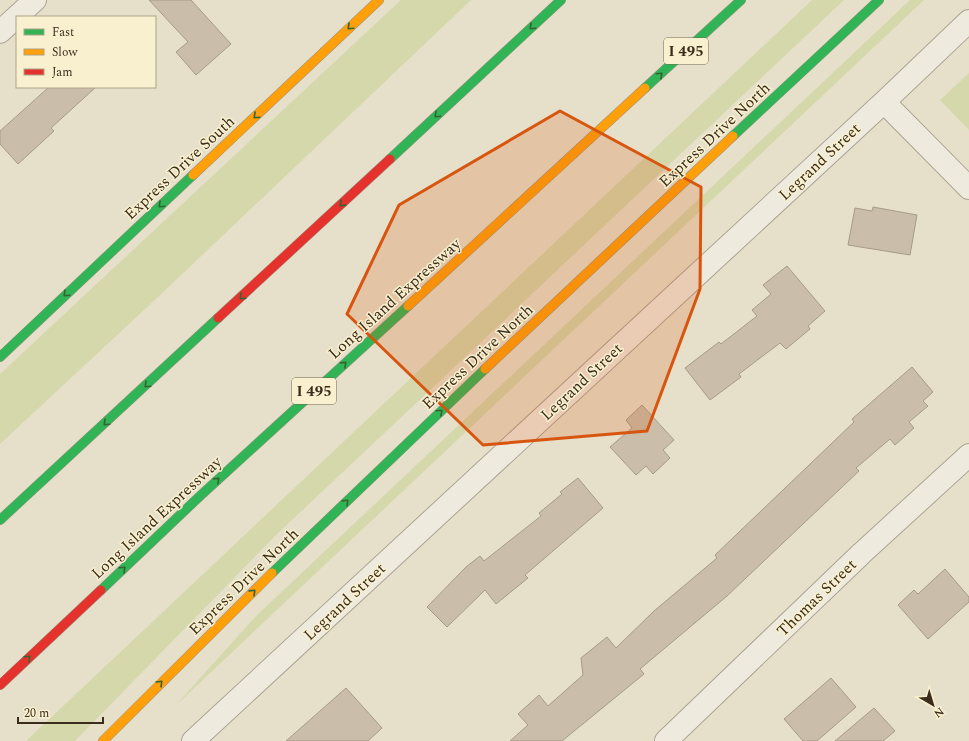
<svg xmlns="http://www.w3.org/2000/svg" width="969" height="741" font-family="Spectral,serif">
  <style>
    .green { fill: #d4d8ab }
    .building { fill: #cabeaa; stroke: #a69b89 }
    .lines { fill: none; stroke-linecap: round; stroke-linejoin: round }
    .street-casing { stroke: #aba494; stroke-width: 24 }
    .fast-casing { stroke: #9a9384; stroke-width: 10 }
    .slow-casing { stroke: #9a9384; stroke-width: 10 }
    .jam-casing { stroke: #9a9384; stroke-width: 10 }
    .street { stroke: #eeeadd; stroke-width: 22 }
    .fast { stroke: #30b455; stroke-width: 9 }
    .slow { stroke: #ff9f0a; stroke-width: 9 }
    .jam { stroke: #e5322d; stroke-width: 9 }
    .oneway { stroke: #366332 }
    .marked { fill: #d7550e; fill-opacity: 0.2; stroke: #d7550e; stroke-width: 3; stroke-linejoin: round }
    .labels { text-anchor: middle; stroke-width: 3; stroke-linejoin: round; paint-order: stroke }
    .shield { fill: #f9f0cf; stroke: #736851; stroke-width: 1 }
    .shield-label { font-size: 15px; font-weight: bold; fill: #3a2d1b }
    .street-label { font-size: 16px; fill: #3a2d1b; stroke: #f9f0cf }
  </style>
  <rect width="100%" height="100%" fill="#e6e0ca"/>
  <!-- green -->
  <path class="green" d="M401,0H471L158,297L0,444V374Z
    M812,0H844L275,536L75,741H26Z
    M910,0H924L175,706L256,616Z
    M969,73V130L940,100Z"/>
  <!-- building -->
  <path class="building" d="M149,0H191L231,44L196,75L176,52L188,42Z
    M49,87H96L51,128L54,131L18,164L0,144V131Z
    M873,207L917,215L910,255L848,245L855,208L872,211Z
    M787,266L825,311L808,326L810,329L786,349L780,343L739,374L741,377L710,400L685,368L719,342L721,344L757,316L752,310L771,294L763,285Z
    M912,367L933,392L923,401L928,406L909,422L914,428L895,445L890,439L856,468L859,471L727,596L640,669L644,674L562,741H510L528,725L518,714L539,695L548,706L583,675L581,658L607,637L616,648L654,611L717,558L715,555L854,422L852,419Z
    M642,405L674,440L663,450L670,458L653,474L646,466L636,475L610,447L632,428L626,420Z
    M578,478L603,508L525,575L528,578L496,604L485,590L447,627L427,607L466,567L480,556L484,561L541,516L539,513L562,494L560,492Z
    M945,569L969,597V602L928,639L898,605L914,590L918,594Z
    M831,678L856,707L817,741H803L784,719Z
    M346,688L382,728L368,741H286Z
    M874,708L895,731L883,741H835Z"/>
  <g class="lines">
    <defs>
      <path id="street" d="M0,32L35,0
        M884,102L969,188
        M193,741L884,102L969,21
        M666,741L862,553L969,455"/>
      <path id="fast" d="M645,88L741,0
        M733,136L879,0
        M390,159L561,0
        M0,357L193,175
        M0,520L218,318
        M272,573L485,369
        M101,590L201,495L408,306"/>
      <path id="slow" d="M193,175L379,0
        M408,306L645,88
        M485,369L733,136
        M103,741L272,573"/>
      <path id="jam" d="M218,318L390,159
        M0,685L101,590"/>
    </defs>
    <!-- street casing -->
    <use href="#street" class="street-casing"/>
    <!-- fast casing -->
    <use href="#fast" class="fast-casing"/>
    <!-- slow casing -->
    <use href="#slow" class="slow-casing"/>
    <!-- jam casing -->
    <use href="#jam" class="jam-casing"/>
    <!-- street -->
    <use href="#street" class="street"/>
    <!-- fast -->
    <use href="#fast" class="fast"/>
    <!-- slow -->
    <use href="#slow" class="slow"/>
    <!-- jam -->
    <use href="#jam" class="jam"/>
  </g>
  <!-- one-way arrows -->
  <defs><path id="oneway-chevron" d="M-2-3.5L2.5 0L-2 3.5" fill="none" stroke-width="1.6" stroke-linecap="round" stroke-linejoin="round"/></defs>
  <g class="oneway">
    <use href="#oneway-chevron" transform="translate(350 27) rotate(137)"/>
    <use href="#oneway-chevron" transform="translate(532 27) rotate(137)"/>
    <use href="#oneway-chevron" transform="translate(660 75) rotate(-43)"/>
    <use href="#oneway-chevron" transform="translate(437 115) rotate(137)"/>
    <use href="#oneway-chevron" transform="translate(256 116) rotate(137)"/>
    <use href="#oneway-chevron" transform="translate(342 204) rotate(137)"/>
    <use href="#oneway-chevron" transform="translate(161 205) rotate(137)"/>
    <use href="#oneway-chevron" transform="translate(66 294) rotate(137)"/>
    <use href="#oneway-chevron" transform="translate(242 297) rotate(137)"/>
    <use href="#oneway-chevron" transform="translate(344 364) rotate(-42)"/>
    <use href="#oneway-chevron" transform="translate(147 385) rotate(137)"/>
    <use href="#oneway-chevron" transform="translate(440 412) rotate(-43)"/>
    <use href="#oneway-chevron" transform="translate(106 423) rotate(137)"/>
    <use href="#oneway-chevron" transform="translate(217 480) rotate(-42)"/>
    <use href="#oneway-chevron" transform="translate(346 502) rotate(-44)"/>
    <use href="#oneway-chevron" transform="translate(123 569) rotate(-43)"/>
    <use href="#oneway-chevron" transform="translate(253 592) rotate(-44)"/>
    <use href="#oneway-chevron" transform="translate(28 658) rotate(-43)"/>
    <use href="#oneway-chevron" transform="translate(160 683) rotate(-45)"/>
  </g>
  <!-- marked area -->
  <path class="marked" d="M560,111L701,187L700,289L647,431L483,445L347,314L399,205Z"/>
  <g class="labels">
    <!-- shield labels -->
    <g class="shield">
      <rect x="664" y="38" width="44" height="26" rx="3"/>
      <rect x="292" y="378" width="44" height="26" rx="3"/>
    </g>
    <g class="shield-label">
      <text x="686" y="56">I 495</text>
      <text x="314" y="396">I 495</text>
    </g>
    <!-- street labels -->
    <g class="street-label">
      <text transform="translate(714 134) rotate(-43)" y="6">Express Drive North</text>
      <text transform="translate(819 161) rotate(-43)" y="6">Legrand Street</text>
      <text transform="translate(179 167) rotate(-43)" y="6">Express Drive South</text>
      <text transform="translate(394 298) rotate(-42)" y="6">Long Island Expressway</text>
      <text transform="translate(477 356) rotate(-43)" y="6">Express Drive North</text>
      <text transform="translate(581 381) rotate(-43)" y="6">Legrand Street</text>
      <text transform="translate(156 517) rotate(-43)" y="6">Long Island Expressway</text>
      <text transform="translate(243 581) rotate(-44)" y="6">Express Drive North</text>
      <text transform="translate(816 597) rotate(-44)" y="6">Thomas Street</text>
      <text transform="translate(344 601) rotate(-43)" y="6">Legrand Street</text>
    </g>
  </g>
  <!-- legend -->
  <rect x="16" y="16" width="140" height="72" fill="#f9f0cf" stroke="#ada287"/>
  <rect x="24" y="29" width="20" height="6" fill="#30b455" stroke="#ada287"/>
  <text x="52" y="36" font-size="12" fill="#3a2d1b">Fast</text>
  <rect x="24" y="49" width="20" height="6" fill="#ff9f0a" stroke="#ada287"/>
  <text x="52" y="56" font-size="12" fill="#3a2d1b">Slow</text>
  <rect x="24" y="69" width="20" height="6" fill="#e5322d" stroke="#ada287"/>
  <text x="52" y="76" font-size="12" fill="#3a2d1b">Jam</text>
  <!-- north arrow -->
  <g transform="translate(933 705) rotate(142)" stroke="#f9f0cf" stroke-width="3" paint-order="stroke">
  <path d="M0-3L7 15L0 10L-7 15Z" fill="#3a2d1b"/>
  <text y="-6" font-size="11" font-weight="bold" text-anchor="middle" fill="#3a2d1b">N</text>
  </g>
  <!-- scale -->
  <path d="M18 717v6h85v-6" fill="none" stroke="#3a2d1b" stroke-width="2"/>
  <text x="24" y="717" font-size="12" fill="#3a2d1b" stroke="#f9f0cf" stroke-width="3" paint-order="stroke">20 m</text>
</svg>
